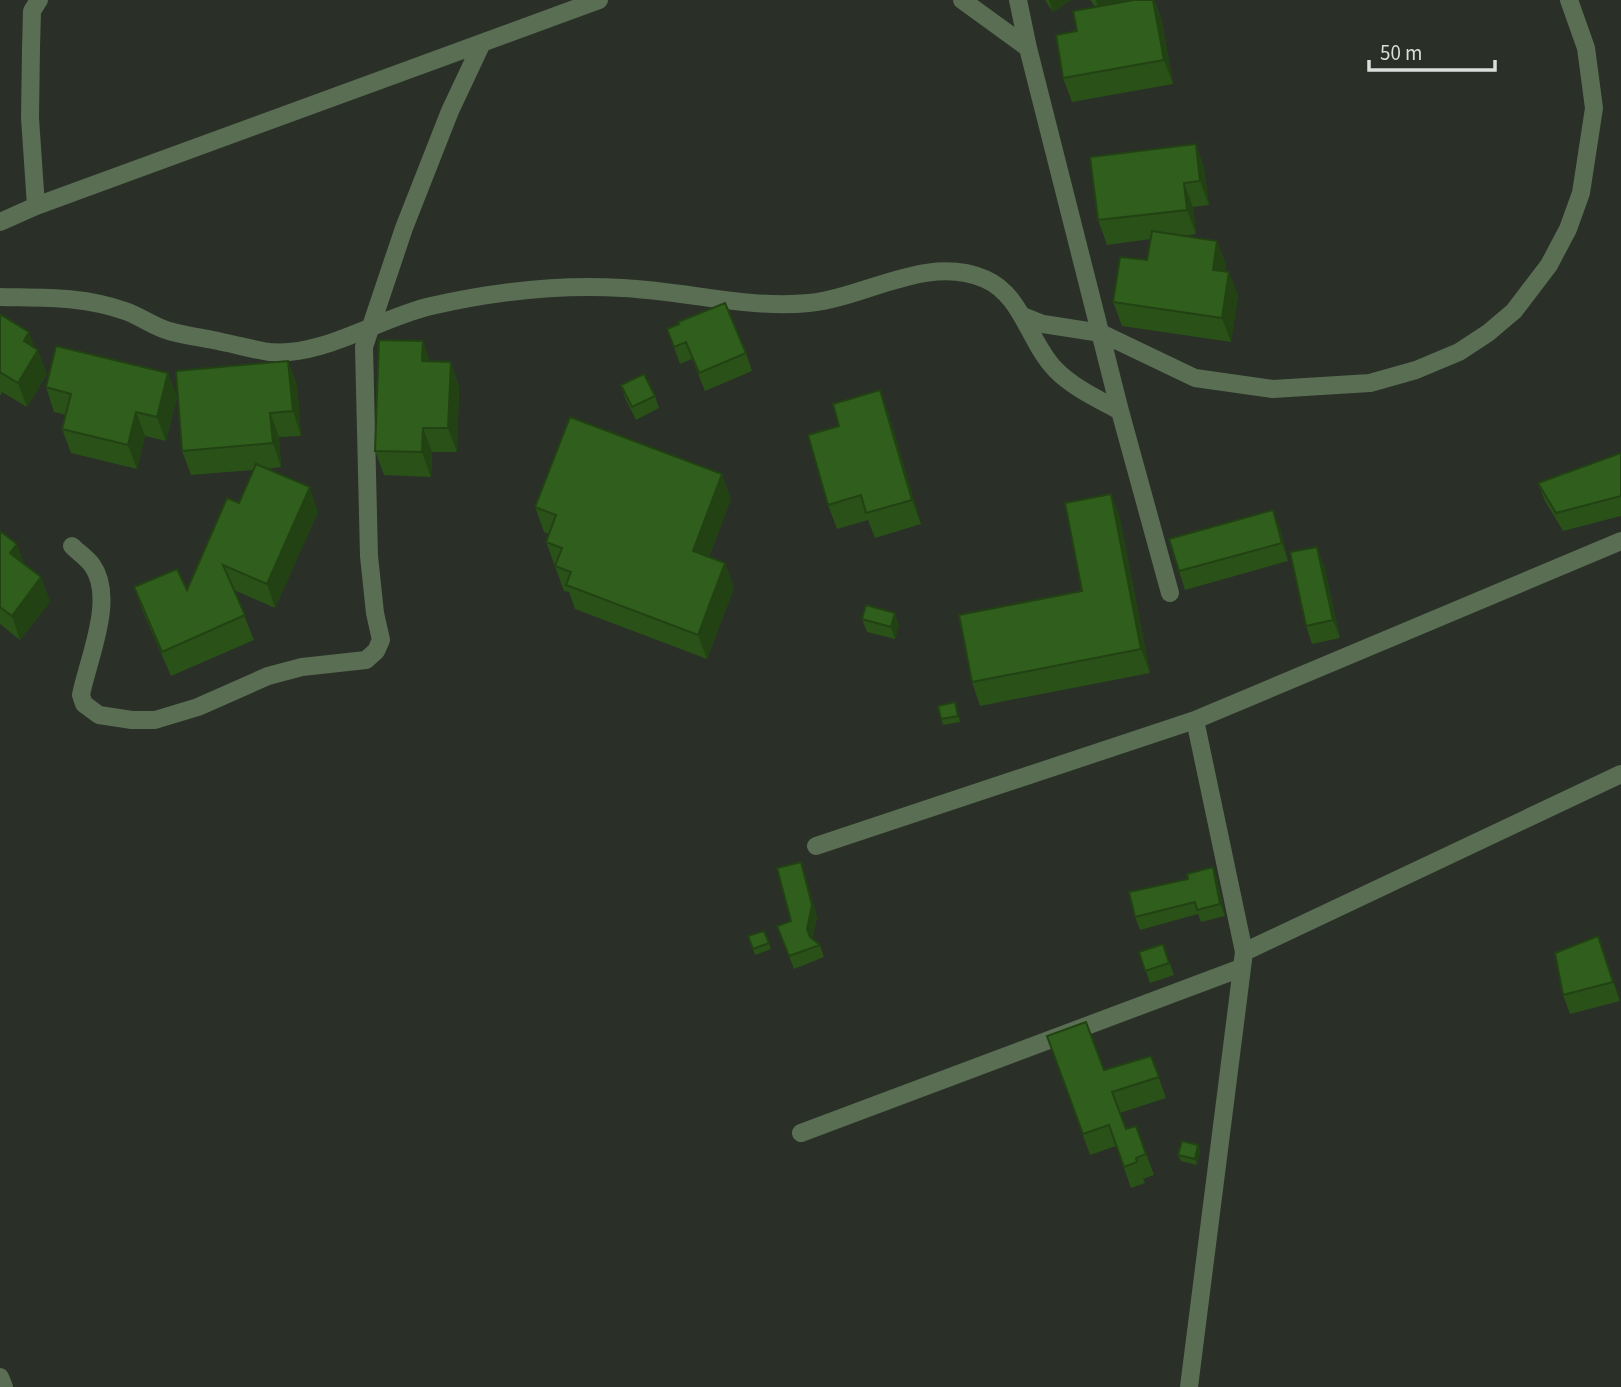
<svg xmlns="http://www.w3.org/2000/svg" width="1621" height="1387" font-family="'Source Sans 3',sans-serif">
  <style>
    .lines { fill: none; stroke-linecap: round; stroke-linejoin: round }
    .minor { stroke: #596e52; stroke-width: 18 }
    .wall { fill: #295118 }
    .shaded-wall { fill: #224214 }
    .building { fill: #305e1c; stroke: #224214; stroke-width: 2 }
  </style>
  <rect width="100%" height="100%" fill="#2a2f28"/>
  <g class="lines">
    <!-- minor -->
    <path class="minor" d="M962,0L1028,48L1120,411L1170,593
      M1018,0L1028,48
      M36,206L30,118L31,48L32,11L39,0
      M0,222L36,206L599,0
      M0,297C44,298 82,296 125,311C140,316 154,327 169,331C186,336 205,338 222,342C238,345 254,350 270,352C323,357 379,318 431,306C493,292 559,284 623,288C685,291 747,309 809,303C867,297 927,254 985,279C1022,295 1029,342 1055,369C1072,387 1098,399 1120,411
      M1023,316L1043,324L1101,333L1195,378L1273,389L1370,383L1416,370L1459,352L1488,333L1514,311L1549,265L1568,229L1581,193L1594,108L1586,48L1569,0
      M72,546C78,552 87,558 92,565C116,598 88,659 81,695L84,704L99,715L132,720H155L198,707L268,676L302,667L366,660L376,651L381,640L375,613L369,556L364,347L404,228L450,111L482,43
      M1195,720L1621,541
      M816,846L1195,720L1244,952L1189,1387
      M1244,952L1621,774
      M801,1133L1241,968
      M0,1377L4,1387"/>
  </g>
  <!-- wall -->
  <path class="wall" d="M1045,0H1071L1053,12Z
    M1090,0H1128L1126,1L1134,0H1154L1162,21L1173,84L1072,102L1063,78L1077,31L1095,7Z
    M1196,144L1204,168L1209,205L1193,207L1196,234L1182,236L1217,241L1226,265L1225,271L1229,272L1238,296L1231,342L1122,326L1113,302L1147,260L1151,239L1107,245L1098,220Z
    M0,314L35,348L47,374L27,407L2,392L0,396Z
    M667,329L746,353L752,371L705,391L692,359L680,364Z
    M288,361L297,385L301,436L279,437L281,467L266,469L318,512L275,608L234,590L254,640L171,676L143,612L134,587L187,590L239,503L253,470L191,475L182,451Z
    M431,362H451L459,387L457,452H432L431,477L384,475L375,451Z
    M168,373L177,397L166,441L145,436L137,469L71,453L62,429L66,415L54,412L46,387Z
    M621,385L655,396L659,408L636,420L625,398Z
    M880,390L889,415L921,524L875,538L868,520L837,529L828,505L839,426Z
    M1621,453V516L1563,531L1545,501L1538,483Z
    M1111,494L1120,518L1150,673L980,706L972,682L1082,591Z
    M731,499L709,557L725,563L734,588L707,659L575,609L569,592L564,591L546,542L549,534L544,532L535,507Z
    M1280,528L1288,561L1185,590L1179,571Z
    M0,531L24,564L41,577L50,602L20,640L0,624Z
    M1324,565L1340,638L1312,644L1306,626Z
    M862,619L899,625L895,639L867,632Z
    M955,702L960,722L943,725L941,719Z
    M1213,867L1217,879L1225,916L1201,922L1198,914L1140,930L1135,917L1188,879Z
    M805,874L817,917L812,939L820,945L824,957L794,969L777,926L791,921Z
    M764,931L771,949L755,955L748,936Z
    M1163,944L1174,975L1150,983L1139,952Z
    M1605,955L1620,1001L1570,1014L1563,995Z
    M1047,1036L1104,1070L1151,1056L1166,1098L1120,1113L1126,1129L1136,1126L1154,1175L1143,1179L1145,1183L1131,1188L1116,1146L1090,1155Z
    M1198,1145L1200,1151L1197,1165L1181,1161L1178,1155Z"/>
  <!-- shaded-wall -->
  <path class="shaded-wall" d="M1049,0H1071L1053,12Z
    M1096,0H1128L1102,18Z
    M1153,0L1162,21L1173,84L1164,60Z
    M1196,144L1204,168L1209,205L1200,181Z
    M1184,183L1193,207L1196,234L1187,210Z
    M1217,241L1226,265L1222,294L1213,270Z
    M1229,272L1238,296L1231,342L1222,318Z
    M29,332L37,353L38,350L47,374L27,407L18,383L24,341Z
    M423,341L432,366L422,361Z
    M288,361L297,385L301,436L293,411Z
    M451,362L459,387L457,452L448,428Z
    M168,373L177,397L166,441L157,417Z
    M880,390L889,415L921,524L912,500Z
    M136,412L145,436L137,469L128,445Z
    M270,413L279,437L281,467L273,443Z
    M423,428L432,452L431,477L422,452Z
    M722,474L731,499L702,575L693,551Z
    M310,487L318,512L275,608L267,584Z
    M1111,494L1120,518L1150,673L1141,649Z
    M1273,510L1280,528L1288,561L1282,543Z
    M17,544L26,568L10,553Z
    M1317,547L1324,565L1340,638L1333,620Z
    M725,563L734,588L707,659L698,635Z
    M41,577L50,602L20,640L12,616Z
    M895,613L899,625L895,639L891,627Z
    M801,862L805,874L817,917L811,941L807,929Z
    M1213,867L1217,879L1225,916L1220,904Z
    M1598,936L1605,955L1620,1001L1613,982Z
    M1198,1145L1200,1151L1197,1165L1195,1159Z"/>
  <!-- building -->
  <path class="building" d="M1134,0H1153L1164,60L1063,78L1056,35L1077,31L1073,11Z
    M1196,144L1200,181L1184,183L1187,210L1098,220L1090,157Z
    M1152,231L1217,241L1213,270L1229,272L1222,318L1113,302L1120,257L1147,260Z
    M725,303L746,353L699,373L686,342L674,347L667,329L679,324L678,322Z
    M0,314L29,332L24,341L38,350L18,383L0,372Z
    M379,340L423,341L422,361L451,362L448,428H423L422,452L375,451Z
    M56,346L168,373L157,417L136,412L128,445L62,429L71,394L46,387Z
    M288,361L293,411L270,413L273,443L182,451L176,371Z
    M644,374L655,396L632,407L621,385Z
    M880,390L912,500L866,513L861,495L828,505L808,435L839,426L833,404Z
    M570,417L722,474L693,551L725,563L698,635L566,585L571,572L555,566L562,548L546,542L556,515L535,507Z
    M1621,453V496L1556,513L1538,483Z
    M256,464L310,487L267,584L223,565L245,615L162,652L134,587L177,569L187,590L227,498L239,503Z
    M1111,494L1141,649L972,682L959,615L1082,591L1065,503Z
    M1273,510L1282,543L1179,571L1169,539Z
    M0,531L17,544L10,553L41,577L12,616L0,607Z
    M1317,547L1333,620L1306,626L1290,552Z
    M866,605L895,613L891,627L862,619Z
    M955,702L958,716L941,719L938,706Z
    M801,862L812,905L807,929L810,937L820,945L789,956L777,926L791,921L777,868Z
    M1213,867L1220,904L1197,910L1195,902L1135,917L1129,892L1188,879L1187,874Z
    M764,931L769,943L753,949L748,936Z
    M1598,936L1613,982L1563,995L1555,953Z
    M1163,944L1169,963L1145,971L1139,952Z
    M1086,1022L1104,1070L1151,1056L1159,1077L1112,1092L1126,1129L1136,1126L1146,1154L1136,1158L1137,1162L1124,1167L1109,1125L1083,1134L1047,1036Z
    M1182,1141L1198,1145L1195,1159L1178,1155Z"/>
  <!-- scale -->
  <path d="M1369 60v10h126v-10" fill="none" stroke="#dbdeda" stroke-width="3.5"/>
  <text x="1380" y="60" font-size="21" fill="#dbdeda" stroke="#2a2f28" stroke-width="5" paint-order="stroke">50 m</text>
</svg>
